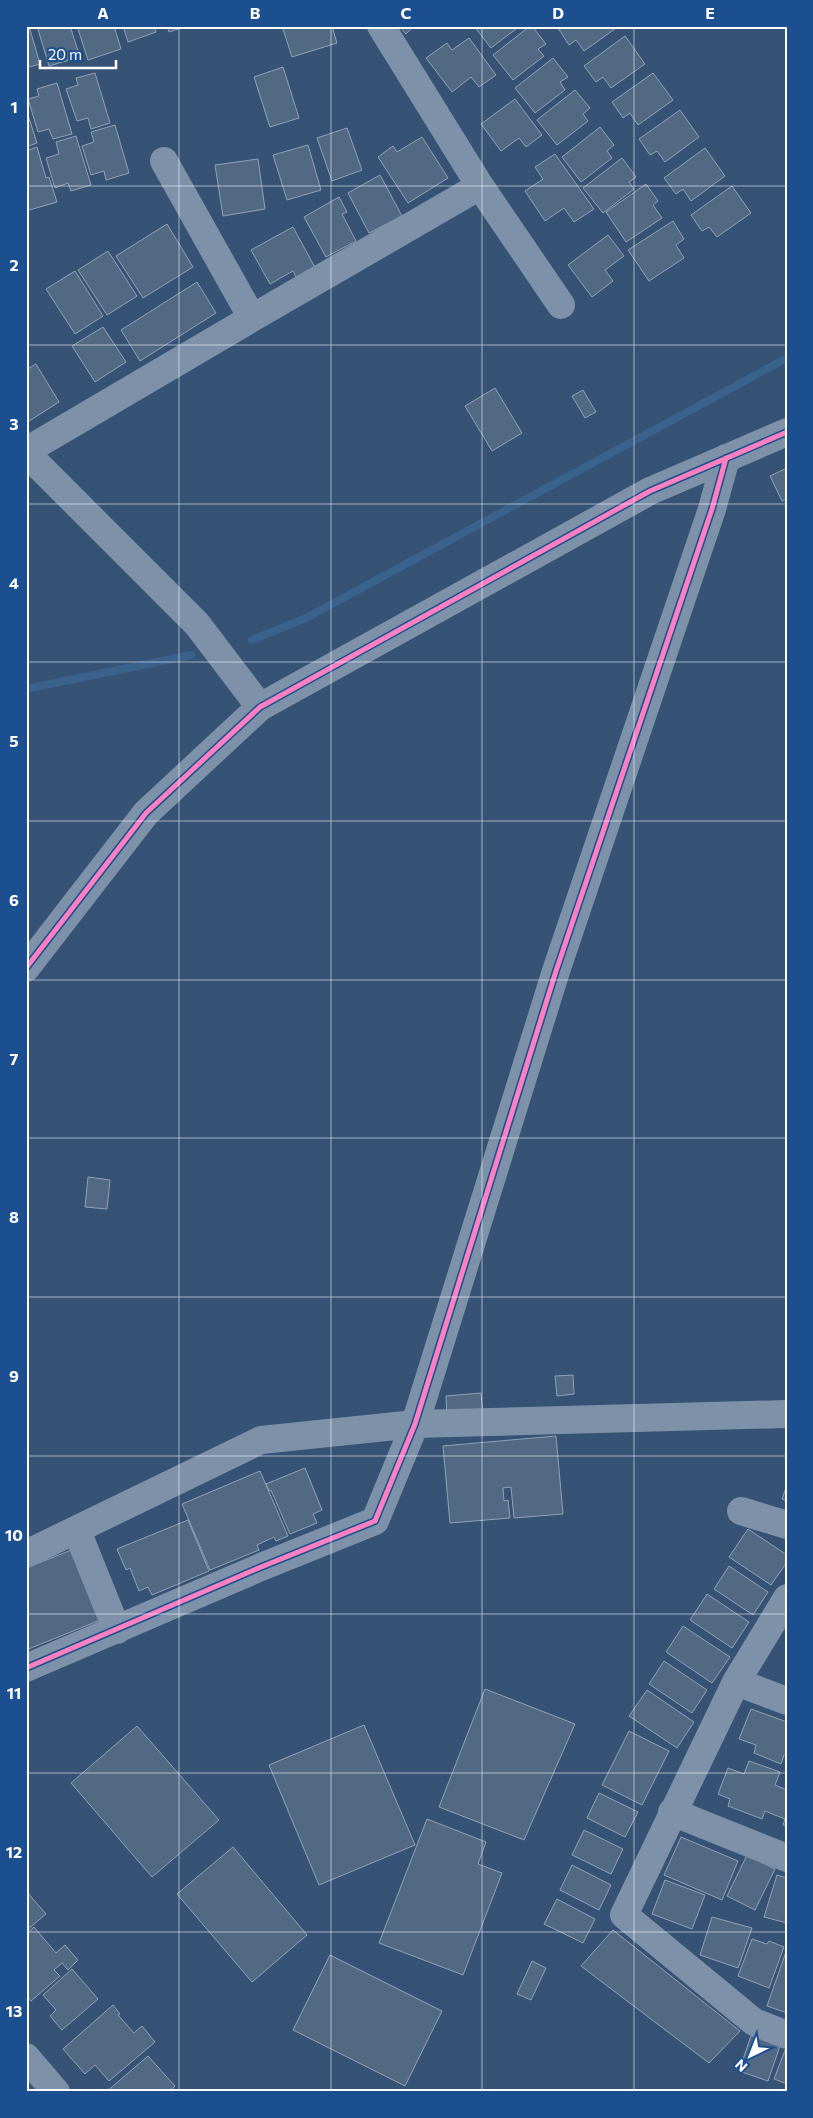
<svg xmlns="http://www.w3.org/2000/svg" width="813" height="2118" font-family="Commissioner,sans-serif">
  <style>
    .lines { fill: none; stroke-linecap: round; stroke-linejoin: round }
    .stream { stroke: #3b618d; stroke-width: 8 }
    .building { fill: #526984; stroke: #92a2b6 }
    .minor { stroke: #7d92a8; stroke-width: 28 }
    .cycleway-casing { stroke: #1b4f8f; stroke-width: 8 }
    .cycleway { stroke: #ff80c0; stroke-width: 5 }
    .grid { fill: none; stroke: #fff; stroke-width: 1; stroke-opacity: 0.55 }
    .neatline { fill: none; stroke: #fff; stroke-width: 2 }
    .grid-label { font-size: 16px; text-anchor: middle; font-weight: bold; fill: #fff }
  </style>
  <rect width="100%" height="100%" fill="#365274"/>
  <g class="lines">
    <!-- stream -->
    <path class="stream" d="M252,640L306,618L787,358
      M26,689L191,655"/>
  </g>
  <!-- building -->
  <path class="building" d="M26,26H29L40,64L26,68Z
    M37,26H70L80,57L49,66Z
    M77,26H114L121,49L88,60Z
    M123,26H154L156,32L128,42Z
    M167,26H187L169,32Z
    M282,26H332L337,43L292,57Z
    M399,26H414L406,34Z
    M474,26H520L491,48Z
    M530,26H532L546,44L538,49L544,56L513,80L493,55Z
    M561,26H619L584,51L576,40L569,45L558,28Z
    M625,36L645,64L611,88L603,77L596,82L584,66Z
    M469,38L496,75L479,87L471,77L452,92L426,58L447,43L452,50Z
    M553,58L568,77L560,82L565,90L535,113L515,88Z
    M283,67L299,118L270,127L254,77Z
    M95,73L110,123L91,129L88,118L77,121L66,89L78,85L76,78Z
    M653,73L673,100L638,125L630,113L623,118L612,102Z
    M57,83L72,134L53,139L49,129L38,132L28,99L39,96L37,89Z
    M575,90L590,108L583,114L588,121L557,145L537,120Z
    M515,99L542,135L526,147L519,138L501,151L481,124Z
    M26,109L37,143L26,147Z
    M680,110L699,137L665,162L657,151L650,155L639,139Z
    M115,125L129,173L106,180L104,171L91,175L82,146L94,142L91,132Z
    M600,127L614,145L607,151L612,158L581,182L562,157Z
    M347,128L362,170L332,181L317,138Z
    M76,136L91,185L71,191L68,183L55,188L46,158L59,154L56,142Z
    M422,137L448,178L408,203L378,157L393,146L397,152Z
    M308,145L321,190L287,200L273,155Z
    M37,147L46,178L49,177L57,202L26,211V151Z
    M705,148L725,176L691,201L683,189L676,194L664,178Z
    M555,154L594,209L574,222L564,208L545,221L525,191L543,179L535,167Z
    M622,158L636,177L629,182L634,189L603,213L583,188Z
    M258,159L265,209L223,216L215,165Z
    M380,175L402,216L369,233L348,193Z
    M646,184L658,201L653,205L662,218L626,242L606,212Z
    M732,186L751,213L717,237L709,227L702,231L691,215Z
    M339,197L347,212L342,214L356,241L326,257L304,217Z
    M673,221L684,239L676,245L684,258L649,281L628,250Z
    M167,224L193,267L143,298L116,256Z
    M293,227L318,273L299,283L293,271L270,284L251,250Z
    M608,235L624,256L605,270L613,281L592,297L568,265Z
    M108,251L137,296L107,315L78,270Z
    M75,271L103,316L75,334L46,289Z
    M197,282L216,313L140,361L121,330Z
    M103,327L126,362L95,382L72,346Z
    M36,364L59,402L26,423V370Z
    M495,388L522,433L492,451L465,406Z
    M583,390L596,412L585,418L572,396Z
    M787,468V499L782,501L770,476Z
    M88,1177L110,1180L107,1209L85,1207Z
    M573,1375L574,1394L557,1396L555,1376Z
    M481,1393L483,1415L447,1418L446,1396Z
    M556,1436L563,1514L514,1518L511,1487L503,1488L504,1501L508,1500L510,1518L450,1523L443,1446Z
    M305,1468L322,1510L313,1514L317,1523L290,1534L271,1490L269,1491L266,1484Z
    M260,1471L288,1536L276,1541L274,1537L257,1545L259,1550L210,1570L182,1504Z
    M787,1485V1501L782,1499Z
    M188,1520L209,1571L152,1595L148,1587L139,1591L130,1568L126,1570L117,1549Z
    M748,1529L787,1555V1562L771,1585L729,1557Z
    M74,1549L103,1619L26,1650V1568Z
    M729,1566L768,1592L753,1615L714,1589Z
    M707,1594L749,1622L732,1648L690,1620Z
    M683,1626L730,1657L712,1683L666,1652Z
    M664,1661L707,1690L692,1713L649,1684Z
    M485,1689L575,1724L524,1840L439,1807Z
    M647,1690L694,1722L677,1748L629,1716Z
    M751,1709L787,1722V1756L784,1755L781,1764L754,1753L756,1745L739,1739Z
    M364,1725L415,1845L319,1885L269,1765Z
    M137,1726L219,1820L152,1877L71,1783Z
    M629,1731L669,1751L642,1805L602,1785Z
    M749,1761L780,1772L775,1785L787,1790V1826L783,1825L785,1819L765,1811L762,1819L728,1806L730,1799L718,1794L728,1768L744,1774Z
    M599,1793L638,1812L625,1837L587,1818Z
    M427,1819L486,1842L478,1864L502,1873L463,1975L379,1943Z
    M584,1830L623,1849L611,1874L572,1855Z
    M681,1837L738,1861L722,1900L664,1875Z
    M233,1847L307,1935L252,1982L177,1894Z
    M747,1855L775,1869L755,1910L727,1896Z
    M572,1865L611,1885L599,1910L560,1890Z
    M777,1875L787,1878V1923L764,1917Z
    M665,1880L705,1895L692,1929L652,1914Z
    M26,1891L46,1914L26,1931Z
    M557,1899L595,1919L583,1943L544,1924Z
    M712,1917L752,1928L738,1968L700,1955Z
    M34,1927L56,1953L65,1945L78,1960L68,1970L62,1963L54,1970L60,1976L31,2001L26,1996V1934Z
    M613,1930L740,2031L709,2063L581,1966Z
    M752,1939L767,1944L769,1941L784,1947L769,1988L738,1976Z
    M787,1949V2013L767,2006Z
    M330,1955L442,2011L405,2086L293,2030Z
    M532,1961L546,1968L531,2000L517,1994Z
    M72,1969L98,1999L62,2030L50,2016L56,2010L43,1995Z
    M113,2005L120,2014L118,2015L134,2033L142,2026L155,2042L109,2081L95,2065L85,2074L63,2049Z
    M752,2033L781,2043L768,2081L739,2071Z
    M787,2045V2084L774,2079Z
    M148,2056L175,2086L169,2092H106Z"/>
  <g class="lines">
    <!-- minor -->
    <path class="minor" d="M381,26L480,186L561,305
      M164,161L252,318
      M26,451L252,318L480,186
      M26,453L197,624L260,707
      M26,968L146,813L260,707L650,491L787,432
      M741,1511L787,1525
      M77,1531L117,1630
      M26,1554L261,1440L415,1424L787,1414
      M787,1598L736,1682L624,1915L754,2022L787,2035
      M26,1668L261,1567L375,1521L415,1424L556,971L712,509L726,458
      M736,1682L787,1701
      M672,1812L787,1858
      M26,2057L56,2092"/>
    <defs>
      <path id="cycleway" d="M26,968L146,813L260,707L650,491L787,432
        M26,1668L261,1567L375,1521L415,1424L556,971L712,509L726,458"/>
    </defs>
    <!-- cycleway casing -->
    <use href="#cycleway" class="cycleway-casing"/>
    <!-- cycleway -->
    <use href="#cycleway" class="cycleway"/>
  </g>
  <!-- grid -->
  <path class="grid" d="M179,26V2092M331,26V2092M482,26V2092M634,26V2092M26,186H787M26,345H787M26,504H787M26,662H787M26,821H787M26,980H787M26,1138H787M26,1297H787M26,1456H787M26,1614H787M26,1773H787M26,1932H787"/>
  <!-- border -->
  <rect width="813" height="2118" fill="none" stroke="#1b4f8f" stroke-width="55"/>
  <!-- north arrow -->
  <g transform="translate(750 2056) rotate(223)" stroke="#1b4f8f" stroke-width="4" paint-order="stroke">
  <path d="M0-4L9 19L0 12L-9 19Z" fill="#ffffff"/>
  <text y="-8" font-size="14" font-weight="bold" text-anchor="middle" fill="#ffffff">N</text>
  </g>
  <!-- scale -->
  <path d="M40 60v8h76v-8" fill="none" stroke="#ffffff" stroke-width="2.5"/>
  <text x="48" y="60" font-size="15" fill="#ffffff" stroke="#1b4f8f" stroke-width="4" paint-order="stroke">20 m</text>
  <rect x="28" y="28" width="758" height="2062" class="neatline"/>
  <g class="grid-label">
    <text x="103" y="19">A</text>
    <text x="255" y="19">B</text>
    <text x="406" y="19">C</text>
    <text x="558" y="19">D</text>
    <text x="710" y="19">E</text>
    <text x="14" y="113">1</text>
    <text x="14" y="271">2</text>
    <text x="14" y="430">3</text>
    <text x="14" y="589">4</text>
    <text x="14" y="747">5</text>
    <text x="14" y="906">6</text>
    <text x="14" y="1065">7</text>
    <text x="14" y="1223">8</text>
    <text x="14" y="1382">9</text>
    <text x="14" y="1541">10</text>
    <text x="14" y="1699">11</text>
    <text x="14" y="1858">12</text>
    <text x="14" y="2017">13</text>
  </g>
</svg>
